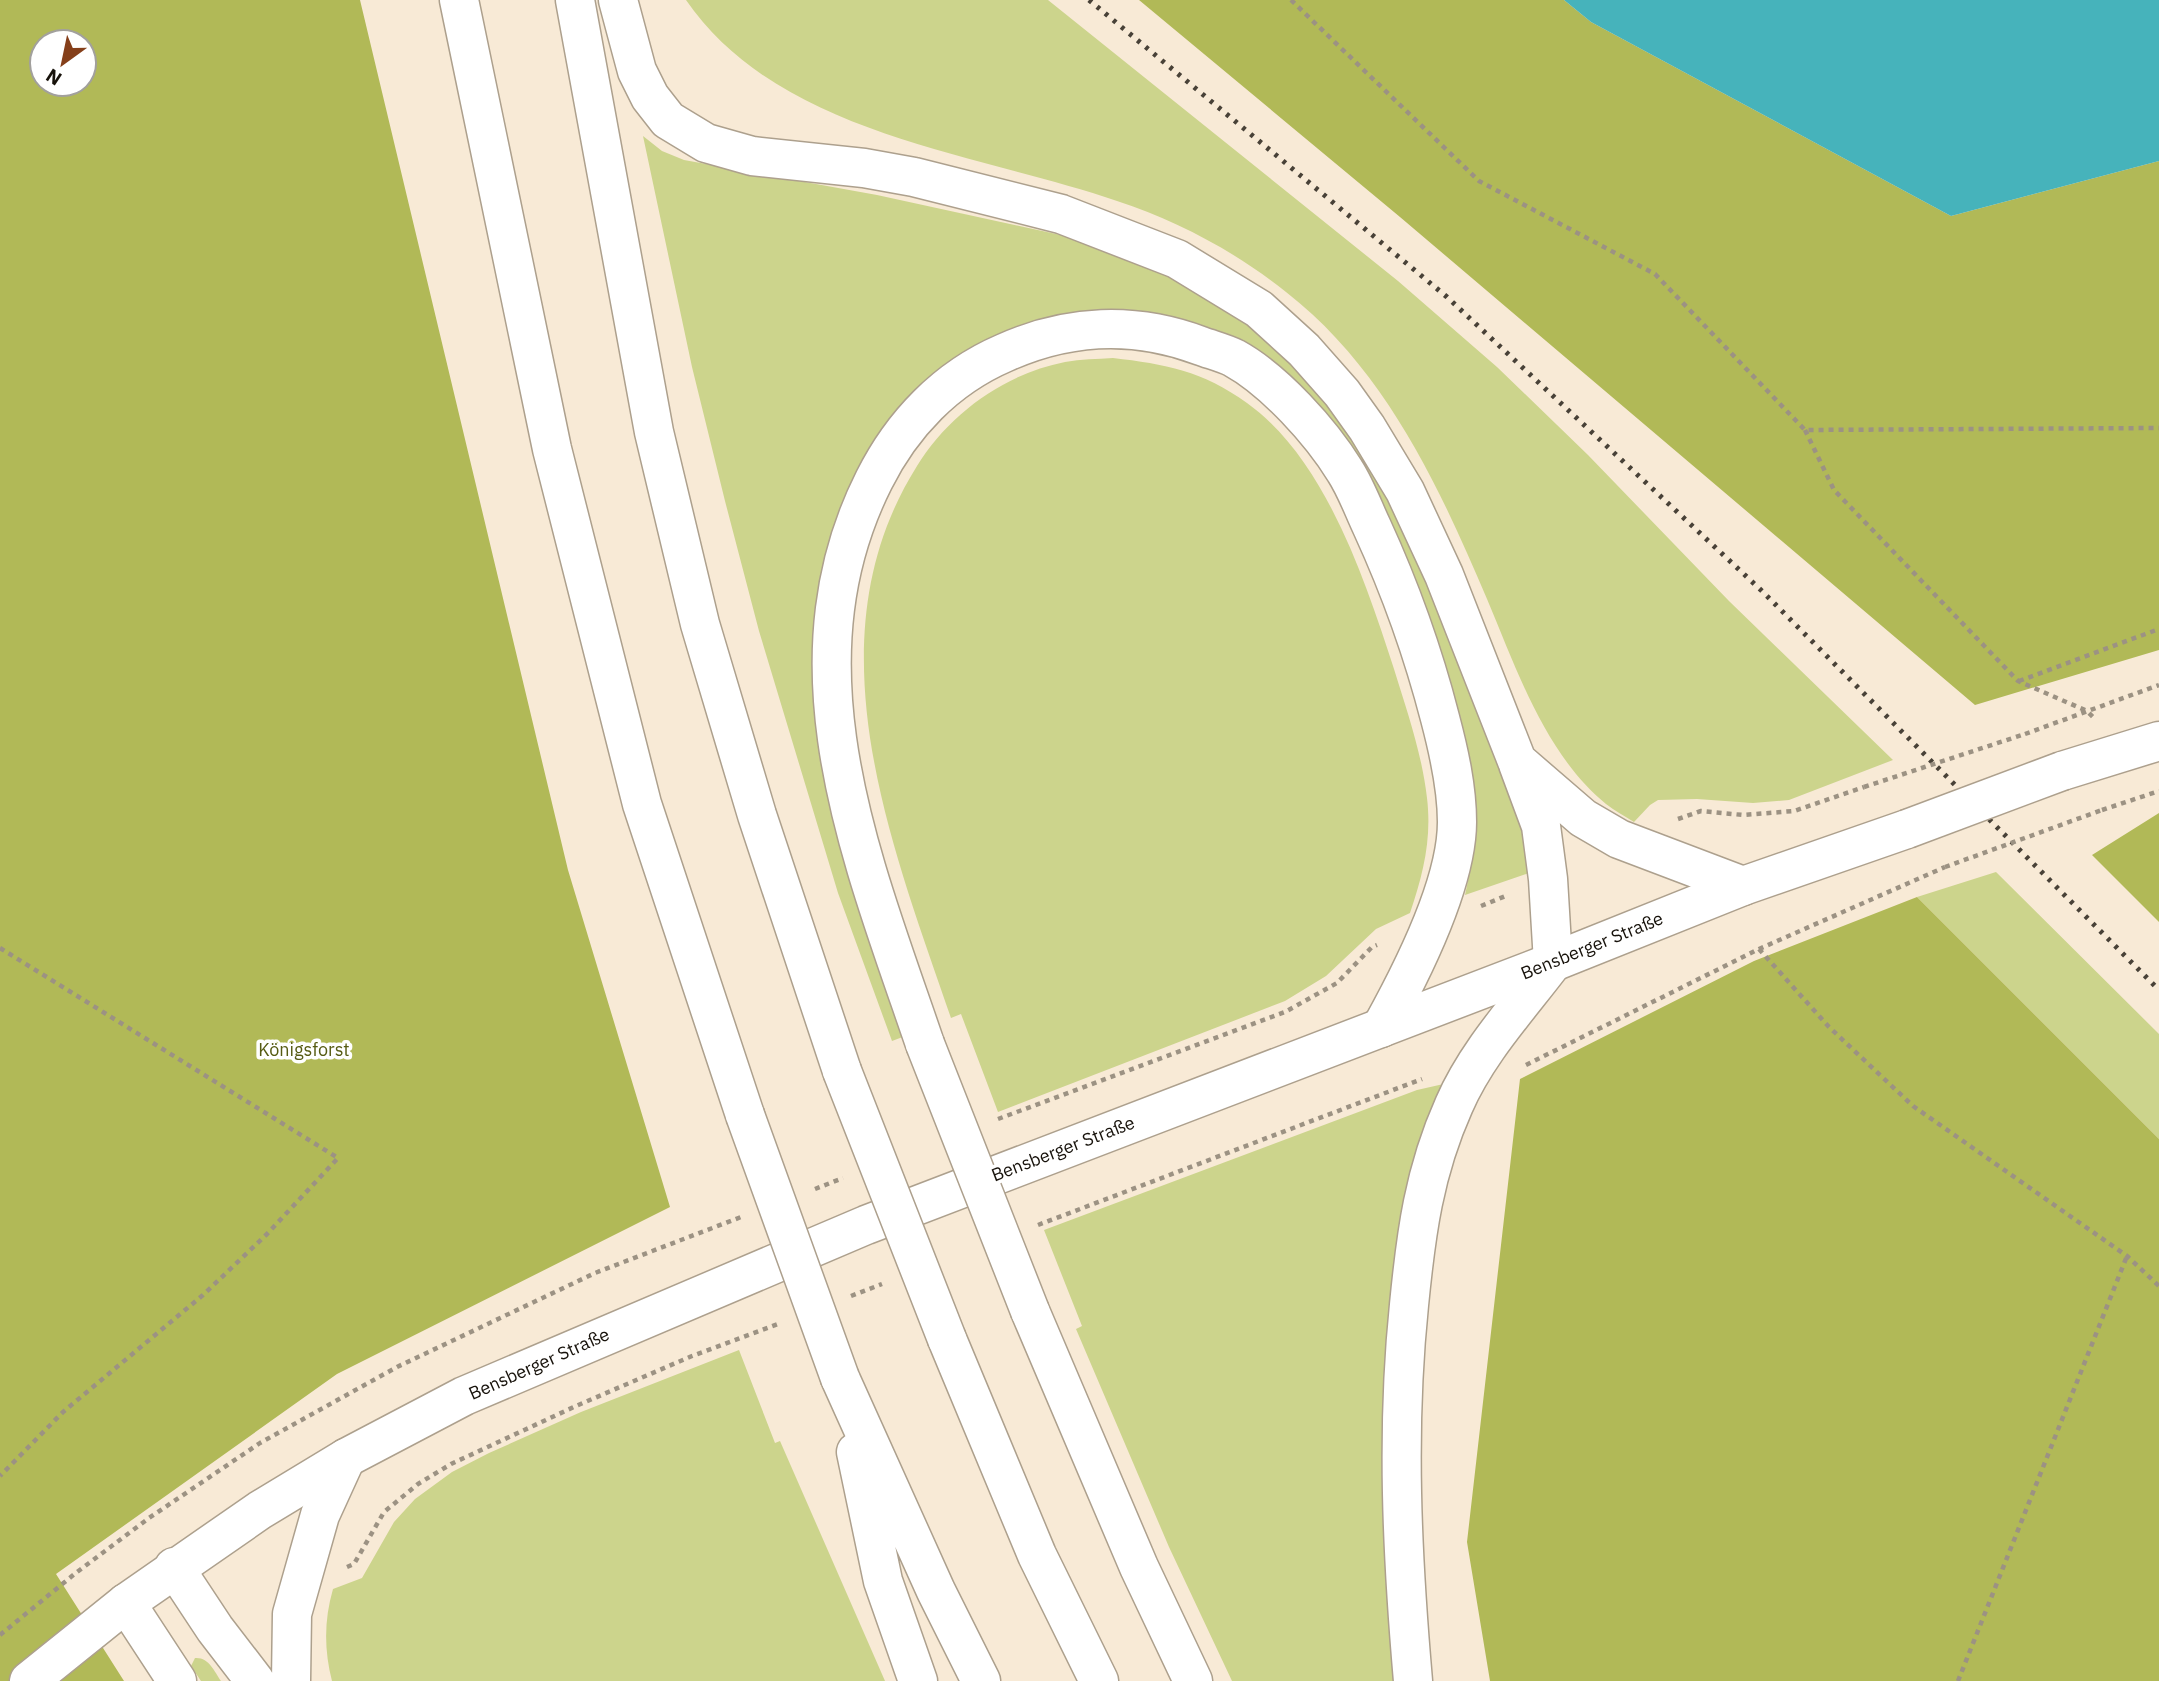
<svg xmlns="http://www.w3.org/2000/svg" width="2159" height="1681" font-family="'IBM Plex Sans',sans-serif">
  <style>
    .green { fill: #ccd48c }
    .forest { fill: #b1b957; fill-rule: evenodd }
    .water { fill: #46b3bb }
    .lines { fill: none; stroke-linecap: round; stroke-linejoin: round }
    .major-casing { stroke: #ada08d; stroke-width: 41 }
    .highway-casing { stroke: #ada08d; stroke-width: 41 }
    .path { stroke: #9c9283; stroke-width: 4.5; stroke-dasharray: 5 5; stroke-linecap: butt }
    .major { stroke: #fff; stroke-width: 38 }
    .highway { stroke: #fff; stroke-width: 38 }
    .rail { stroke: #484137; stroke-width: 5; stroke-dasharray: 3.5 7; stroke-linecap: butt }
    .major-bridge-casing { stroke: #ada08d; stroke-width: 41; stroke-linecap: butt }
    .highway-bridge-casing { stroke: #ada08d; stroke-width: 41; stroke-linecap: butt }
    .path-bridge { stroke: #9c9283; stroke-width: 4.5; stroke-dasharray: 5 5; stroke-linecap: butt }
    .major-bridge { stroke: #fff; stroke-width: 38 }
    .highway-bridge { stroke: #fff; stroke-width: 38 }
    .labels { text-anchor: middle; stroke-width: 7; stroke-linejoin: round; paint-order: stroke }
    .street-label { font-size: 18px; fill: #17120b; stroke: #fff }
    .park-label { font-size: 18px; fill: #565b13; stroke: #fff }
  </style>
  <rect width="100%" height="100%" fill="#f8ead6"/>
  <!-- green -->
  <path class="green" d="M686,0H1048L1398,281L1497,367L1588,455L1729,601L1893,760L1789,800L1753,803L1697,799L1658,800L1650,805L1634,822C1625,816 1615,811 1606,804C1545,754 1517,670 1487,599C1439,486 1385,369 1286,292C1236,252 1178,221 1117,201C974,152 779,135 686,0Z
    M643,136L662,151L684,160L877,195L1111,246L1153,264L1267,335L1358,441L1400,517L1513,792L1532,872L1465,895L1475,847L1473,806L1429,628L1240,345L973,349L820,606L908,1035L892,1041L838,893L759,631L725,501L692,367Z
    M1113,358C1165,364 1203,371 1247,403C1326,460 1365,580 1394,669C1407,711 1422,754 1427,798C1432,839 1423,875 1410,913L1376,929L1326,976L1285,1001L998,1112L961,1014L951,1018C891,843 808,639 917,466C949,414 1004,374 1065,362C1081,359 1097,359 1113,358Z
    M1996,872L2159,1034V1139L1917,897Z
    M1448,1083L1429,1125L1401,1681H1232L1169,1547L1076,1329L1082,1326L1044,1230L1417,1090Z
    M739,1350L775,1443L780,1441L885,1681H332C324,1650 324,1620 333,1589L362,1578L394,1522L415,1499L452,1472L489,1453L581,1412Z
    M195,1658C209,1657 214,1671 221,1681H201L191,1666Z"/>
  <!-- forest -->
  <path class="forest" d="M0,0H360L568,870L670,1207L337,1374L56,1574L124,1681H0ZM42,42H84V84H42Z
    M1139,0H1564L1591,22L1951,216L2159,161V650L1975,705L1400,217Z
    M2159,813V922L2092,855Z
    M1917,897L2159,1139V1681H1490L1467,1542L1520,1079L1754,961Z"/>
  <!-- water -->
  <path class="water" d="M1564,0H2159V161L1951,216L1591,22Z"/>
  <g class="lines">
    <defs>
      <path id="major" d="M2062,771L2159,741
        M29,1681L126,1603L260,1510L346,1458L464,1396L866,1225L1553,962L1743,886L1907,829"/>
      <path id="highway" d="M459,0L552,449L642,804L745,1115
        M575,0L654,432L700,624L757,815L842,1071
        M618,0L637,71L650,97L668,120L706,143L752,156L864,168L914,177L1061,214L1177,259L1259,309L1304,350L1342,393L1367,428L1405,491L1444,575L1517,761L1583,818L1619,839L1743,886
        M925,1044C863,862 780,667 874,480C902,424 946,378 1004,353C1068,324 1135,321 1201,346C1212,350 1224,353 1234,358C1274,380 1321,432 1345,471C1356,488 1363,508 1372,527C1400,588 1423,652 1440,718C1449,752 1457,787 1457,822C1457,884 1411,974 1381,1028
        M1030,1311L1139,1567L1193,1681
        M947,1339L1037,1555L1099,1681
        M840,1378L936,1591L981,1681
        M856,1452L883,1581L918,1681
        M174,1567L215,1629L255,1681
        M126,1603L177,1681
        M291,1681L292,1614L320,1515L346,1458
        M1413,1681C1402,1555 1396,1431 1409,1305C1416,1233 1424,1172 1454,1105C1477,1052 1519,1007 1553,962L1548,879L1541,826L1518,764"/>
    </defs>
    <!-- major casing -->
    <use href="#major" class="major-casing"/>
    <!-- highway casing -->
    <use href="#highway" class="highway-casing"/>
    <!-- path -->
    <path class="path" d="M1291,0L1479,181L1655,274L1805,430L2159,428
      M1805,430L1834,490L2018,681L2087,711L2095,719
      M2019,681L2159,629
      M2025,734L2159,685
      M2102,810L2159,791
      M1678,819L1701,811L1743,815L1794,811L1864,787
      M1481,906L1508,895
      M0,948L338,1158L267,1234L203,1295L63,1412L0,1476
      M1759,949L1829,1027L1913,1106L2127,1256L2159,1286
      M1526,1065L1759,949L1945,867
      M998,1119L1285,1012L1337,983L1372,947L1377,945
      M815,1189L843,1178
      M1038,1225L1422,1079
      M851,1296L882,1284
      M347,1567L354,1564L384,1512L418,1484L451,1464L576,1406L692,1356L778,1324
      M0,1635L77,1572L149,1518L260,1443L397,1367L595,1273L741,1217
      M1958,1681L2127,1256"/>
    <!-- major -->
    <use href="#major" class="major"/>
    <!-- highway -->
    <use href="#highway" class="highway"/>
    <!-- rail -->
    <path class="rail" d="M1089,0L1447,297L1762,591L2159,990"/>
    <defs>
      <path id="major-bridge" d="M1907,829L2062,771"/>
      <path id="highway-bridge" d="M925,1044L1030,1311
        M842,1071L947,1339
        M745,1115L840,1378"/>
    </defs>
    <!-- major-bridge casing -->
    <use href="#major-bridge" class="major-bridge-casing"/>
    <!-- highway-bridge casing -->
    <use href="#highway-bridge" class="highway-bridge-casing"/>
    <!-- path-bridge -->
    <path class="path-bridge" d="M1864,787L2025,734
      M1945,867L2102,810"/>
    <!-- major-bridge -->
    <use href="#major-bridge" class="major-bridge"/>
    <!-- highway-bridge -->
    <use href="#highway-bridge" class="highway-bridge"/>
  </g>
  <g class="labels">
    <!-- street labels -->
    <g class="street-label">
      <text transform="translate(1592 946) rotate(-22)" y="6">Bensberger Straße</text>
      <text transform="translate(1063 1149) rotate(-21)" y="6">Bensberger Straße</text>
      <text transform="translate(539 1364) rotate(-24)" y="6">Bensberger Straße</text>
    </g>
    <!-- park labels -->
    <g class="park-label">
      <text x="304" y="1056">Königsforst</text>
    </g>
  </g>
  <!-- north arrow -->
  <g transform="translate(63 63) rotate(213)"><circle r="33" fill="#ffffff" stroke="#a2a09d" stroke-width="2"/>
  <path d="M0-5L12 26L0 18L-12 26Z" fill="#853f1a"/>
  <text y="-10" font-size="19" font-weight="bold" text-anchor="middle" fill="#17120b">N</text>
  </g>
</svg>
